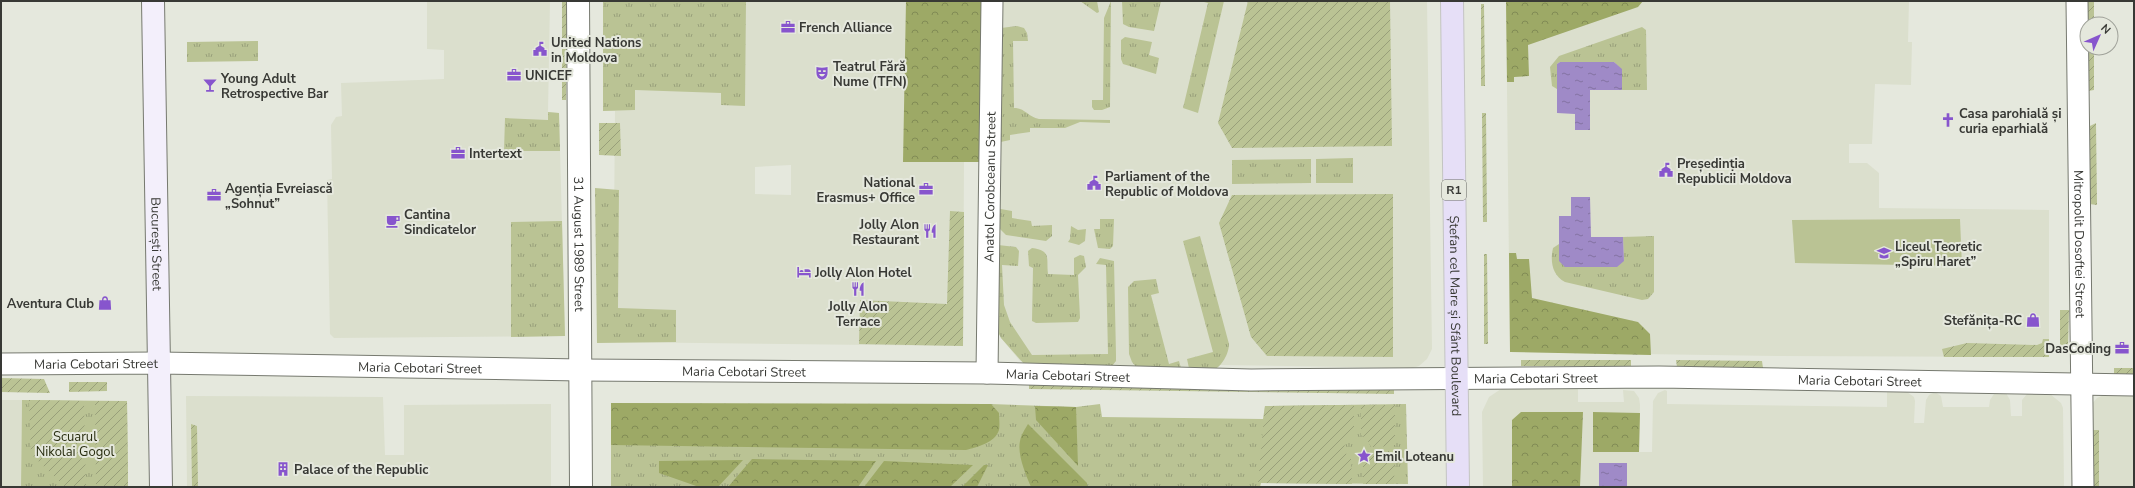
<svg xmlns="http://www.w3.org/2000/svg" width="2135" height="488" font-family="'Nunito Sans',sans-serif">
  <style>
    .built { fill: #dbdfcd; fill-rule: evenodd }
    .grass { fill: url(#grass-tufts) }
    .forest { fill: url(#forest-crowns) }
    .garden { fill: url(#garden-furrows) }
    .pitch { fill: #bac394 }
    .water { fill: url(#water-ripples) }
    .lines { fill: none; stroke-linecap: round; stroke-linejoin: round }
    .minor-casing { stroke: #76796f; stroke-width: 23 }
    .tertiary-casing { stroke: #76796f; stroke-width: 24 }
    .secondary-casing { stroke: #76796f; stroke-width: 24 }
    .primary-casing { stroke: #c3c4c2; stroke-width: 24 }
    .minor { stroke: #fff; stroke-width: 21 }
    .tertiary { stroke: #fff; stroke-width: 22 }
    .secondary { stroke: #f3effb; stroke-width: 22 }
    .primary { stroke: #e6dff7; stroke-width: 22 }
    .labels { text-anchor: middle; stroke-width: 4; stroke-linejoin: round; paint-order: stroke }
    .shield { fill: #e5e8dd; stroke: #6c6e67; stroke-width: 1 }
    .shield-label { font-size: 12px; font-weight: bold; fill: #383935 }
    .poi-label { font-size: 13px; font-weight: bold; fill: #383935; stroke: #e5e8dd; text-anchor: start }
    .street-label { font-size: 13px; fill: #383935; stroke: #e5e8dd }
    .park-label { font-size: 13px; fill: #292e10; stroke: #e5e8dd }
  </style>
  <defs>
    <pattern id="grass-tufts" width="24" height="20" patternUnits="userSpaceOnUse"><rect width="24" height="20" fill="#bac394"/><path d="M3 7l-1-3M5 7V3M7 7l1-3M15 17l-1-3M17 17v-4M19 17l1-3" fill="none" stroke="#989f7a"/></pattern>
    <pattern id="forest-crowns" width="20" height="18" patternUnits="userSpaceOnUse"><rect width="20" height="18" fill="#9da966"/><path d="M2 6a3 3 0 1 1 6 0M12 15a3 3 0 1 1 6 0" fill="none" stroke="#818b55"/></pattern>
    <pattern id="garden-furrows" width="10" height="10" patternUnits="userSpaceOnUse"><rect width="10" height="10" fill="#bac394"/><path d="M-1 1l2-2M0 10L10 0M9 11l2-2" fill="none" stroke="#989f7a"/></pattern>
    <pattern id="water-ripples" width="26" height="14" patternUnits="userSpaceOnUse"><rect width="26" height="14" fill="#9f8ac7"/><path d="M2 4q2-2 4 0t4 0M15 11q2-2 4 0t4 0" fill="none" stroke="#8372a2"/></pattern>
  </defs>
  <rect width="100%" height="100%" fill="#e5e8dd"/>
  <!-- built -->
  <path class="built" d="M427,1H550L548,112L559,113L565,336L334,338L330,334L327,180L332,179L331,125L336,117L342,116L341,83L444,79V50L427,49Z
    M603,1H986L964,162L963,346L613,342L615,111H603ZM791,165V195L755,194V167Z
    M999,1H1427L1432,349L1427,359L1419,366L1413,368L1219,365L1209,372L1020,361L1001,338L997,330Z
    M1506,1H1909L1908,42H1912L1911,85L1875,84L1872,144H1849V163H1867L1879,173V208L2049,210V357L1777,356L1510,352Z
    M1511,388H1578V402H1624L1623,390L1634,391L1639,398L1640,405L1639,452H1652L1653,401L1658,393L1665,390L1667,391V404L1887,407V391L1907,392L1914,397L1915,401L1914,423H1924L1926,400L1929,395L1935,392L1941,396L1943,407H1989L1990,400L1994,394L2006,393L2010,400L2011,416H2022V400L2027,394H2050L2061,403L2063,408L2064,487H1483L1482,412L1489,397L1501,389Z
    M2106,394H2134V487H2088L2090,406L2097,398Z
    M186,396L383,397L385,455H404V405L551,404V487H187Z
    M1,400H22L21,487H1Z"/>
  <!-- grass -->
  <path class="grass" d="M603,1H746L745,106L721,105V93L635,90V110L603,111Z
    M1080,1H1097L1099,12L1097,13Z
    M1111,1L1110,107L1102,110H1094L1092,107V100H1103L1104,18Z
    M1122,1H1161L1154,31L1129,27L1123,24Z
    M1200,1H1224L1198,113L1183,108L1208,3Z
    M1017,26L1024,28L1027,33L1028,41H1013L1014,108C1025,108 1028,117 1039,119L1110,120V123L1080,122L1065,128H1030V132L1010,135V140L996,143L1001,28Z
    M1642,27L1646,30L1647,90H1622V70L1614,62H1560L1557,64V89L1552,86L1550,67L1559,56Z
    M1125,37L1152,42L1149,55L1159,58L1156,74L1123,64L1121,59V40Z
    M258,41V61L187,62V42Z
    M548,112L559,113L560,151H504L505,118L548,120Z
    M1353,158V183H1316V159Z
    M1311,159V183L1232,184V160Z
    M595,188L619,190L618,308L676,310V342L597,343Z
    M995,208L1012,211V218L1031,221L1032,226L1052,225V236L1046,241L1006,235L998,227Z
    M1100,219H1114L1113,246L1110,249L1098,248L1094,229H1100Z
    M562,221L565,336L511,337V222Z
    M1071,226L1078,230L1086,229L1085,241L1079,245L1068,242L1070,239Z
    M1200,236L1229,344C1229,353 1222,367 1213,370C1207,373 1197,372 1190,373L1187,359L1213,352L1183,241Z
    M1654,236V292L1648,299L1642,300L1565,282C1552,275 1550,261 1553,248L1559,244V261H1624L1623,237Z
    M998,245L1016,247L1019,251L1018,266L1002,265L1004,305L1010,322L1032,355L1108,354L1106,265L1096,264L1100,258L1114,261L1116,355V361L1112,366L1025,365L1001,338L997,330Z
    M1032,248C1052,251 1046,258 1048,274L1074,275V258L1080,255L1084,256L1086,267L1078,275L1080,318L1078,322L1036,323L1032,321L1033,268L1029,266L1028,251Z
    M1156,279L1159,293L1151,295L1169,364L1179,361L1182,372L1138,369L1132,362L1129,354L1128,287L1134,281Z
    M22,400L127,401L128,487H21Z
    M611,403L991,404L1076,407L1100,404L1102,417L1263,419L1265,406L1406,404L1408,484L1261,483L1260,487H611Z"/>
  <!-- forest -->
  <path class="forest" d="M906,1H986L983,162H903Z
    M1506,1H1643L1638,7L1528,45L1529,76L1514,77V82H1507Z
    M1509,253H1516L1517,259H1529L1532,298L1638,322L1650,334L1651,355L1510,352Z
    M611,403L991,404L999,413C999,418 1000,425 999,430C995,443 977,447 966,450L611,445Z
    M1035,406L1076,407L1078,466L1036,420Z
    M1521,412H1583L1580,487H1512V420Z
    M1593,412L1640,413L1639,452H1593Z
    M1028,424L1087,483V487H1031C1026,475 1017,455 1020,441C1021,435 1025,429 1028,424Z
    M752,459L876,461L858,487H728Z
    M743,460L718,487H699L659,473V461Z
    M884,461L973,465L950,487H864Z
    M984,465H988L977,487H962Z"/>
  <!-- garden -->
  <path class="garden" d="M562,1H567L566,100H562Z
    M1248,1H1390L1392,146L1232,148L1218,123Z
    M2088,2H2094V24H2088Z
    M1481,4H1484L1485,86H1481Z
    M2088,48H2094V90L2088,91Z
    M1482,113H1486L1487,222H1483Z
    M599,123H620L621,156L599,155Z
    M2096,123L2097,205L2089,204L2088,127Z
    M1393,194V357L1267,356L1251,337L1219,223L1232,195Z
    M950,211L964,212L963,346L859,344L860,300L947,304Z
    M1484,254H1487L1488,344H1484Z
    M2060,310H2069L2068,348H2060Z
    M2043,339H2049V357H1944L1942,349L1967,343L2037,345L2042,343Z
    M1521,360H1631V366H1521Z
    M1676,360L1762,361L1763,368L1677,367Z
    M2114,368H2134V375L2114,376Z
    M1,378L44,379L50,393L1,392Z
    M69,382H107V391L69,392Z
    M1029,383L1394,387V394L1029,389Z
    M29,400L84,401L86,487H65L31,454Z
    M95,401H127L128,487H96Z
    M1354,405V435L1345,442L1344,451L1351,459L1352,484L1258,483L1265,406Z
    M1361,405H1395V446L1371,447L1366,437L1361,435Z
    M191,424L197,426L198,487H192Z
    M2092,430H2099V487H2092Z
    M1369,451H1395L1394,484H1363V461Z"/>
  <!-- pitch -->
  <path class="pitch" d="M1960,219L1962,266L1795,263L1792,220Z"/>
  <!-- water -->
  <path class="water" d="M1560,62H1614L1622,69V90H1590V130H1575V114L1557,113V64Z
    M1571,197H1590L1591,237H1623L1624,261L1617,267H1565L1559,261V216H1571Z
    M1599,463H1627V487H1599Z"/>
  <g class="lines">
    <defs>
      <g id="minor">
        <path id="s1" d="M2077,1L2083,487"/>
        <path id="s2" d="M1,364L158,363L581,370L987,373L1251,380L1659,377L2134,385"/>
        <path id="s3" d="M987,373L992,1"/>
      </g>
      <g id="tertiary">
        <path id="s4" d="M578,1L581,487"/>
      </g>
      <g id="secondary">
        <path id="s5" d="M153,1L161,487"/>
      </g>
      <g id="primary">
        <path id="s6" d="M1452,1L1458,487"/>
      </g>
    </defs>
    <!-- minor casing -->
    <use href="#minor" class="minor-casing"/>
    <!-- tertiary casing -->
    <use href="#tertiary" class="tertiary-casing"/>
    <!-- secondary casing -->
    <use href="#secondary" class="secondary-casing"/>
    <!-- primary casing -->
    <use href="#primary" class="primary-casing"/>
    <!-- minor -->
    <use href="#minor" class="minor"/>
    <!-- tertiary -->
    <use href="#tertiary" class="tertiary"/>
    <!-- secondary -->
    <use href="#secondary" class="secondary"/>
    <!-- primary -->
    <use href="#primary" class="primary"/>
  </g>
  <!-- icons -->
  <defs>
    <symbol id="office-bare" viewBox="-9 -9 18 18"><path d="M-6-3h4V-5.5h4V-3h4V5H-6ZM-1-4.5V-3h2v-1.5ZM-6 0V1H6V0Z" fill="#8755cd" stroke="#e5e8dd" stroke-width="2.5" paint-order="stroke"/></symbol>
    <symbol id="civic-bare" viewBox="-9 -9 18 18"><path d="M-.6-6.5H3V-4.5H.6V-3L4-1V1h2V6H-6V1h2V-1L-.6-3ZM-1.2 2.5V6h2.4V2.5Z" fill="#8755cd" stroke="#e5e8dd" stroke-width="2.5" paint-order="stroke"/></symbol>
    <symbol id="theatre-bare" viewBox="-9 -9 18 18"><path d="M-5-5.5Q0-4 5-5.5V0Q5 5 0 6Q-5 5-5 0ZM-3.3-2.5H-1v1.5H-3.3ZM1-2.5H3.3v1.5H1ZM-2.8 1Q0 5.5 2.8 1Z" fill="#8755cd" stroke="#e5e8dd" stroke-width="2.5" paint-order="stroke"/></symbol>
    <symbol id="bar-bare" viewBox="-9 -9 18 18"><path d="M-6-5H6L.8 .8V4.5H3.5V6h-7V4.5H-.8V.8Z" fill="#8755cd" stroke="#e5e8dd" stroke-width="2.5" paint-order="stroke"/></symbol>
    <symbol id="church-bare" viewBox="-9 -9 18 18"><path d="M-1.2-6h2.4v3.5h3.3v2.4h-3.3V6h-2.4V-.1h-3.3v-2.4h3.3Z" fill="#8755cd" stroke="#e5e8dd" stroke-width="2.5" paint-order="stroke"/></symbol>
    <symbol id="cafe-bare" viewBox="-9 -9 18 18"><path d="M-5.5-4.5H6V0H3Q3 3.5 0 3.5H-2.5Q-5.5 3.5-5.5 0ZM3-3.2v2h1.7v-2ZM-6 4.5H4V6H-6Z" fill="#8755cd" stroke="#e5e8dd" stroke-width="2.5" paint-order="stroke"/></symbol>
    <symbol id="restaurant-bare" viewBox="-9 -9 18 18"><path d="M-5-6h1v4h1v-4h1v4h1v-4h1v5L-1.5 .5V6h-2V.5L-5-1ZM5-6V6H3V1.5H1.5Q1.5-4 5-6Z" fill="#8755cd" stroke="#e5e8dd" stroke-width="2.5" paint-order="stroke"/></symbol>
    <symbol id="school-bare" viewBox="-9 -9 18 18"><path d="M0-5L7-2L0 1L-7-2ZM-4 1L0 2.5L4 1V4Q0 6-4 4Z" fill="#8755cd" stroke="#e5e8dd" stroke-width="2.5" paint-order="stroke"/></symbol>
    <symbol id="hotel-bare" viewBox="-9 -9 18 18"><path d="M-6-4.5h1.5V1H6V5H4.5V3h-9V5H-6ZM-4 0a1.8 1.8 0 1 1 3.6 0ZM.5 0V-2.5h3Q6-2.5 6 0Z" fill="#8755cd" stroke="#e5e8dd" stroke-width="2.5" paint-order="stroke"/></symbol>
    <symbol id="shop-bare" viewBox="-9 -9 18 18"><path d="M-5-2.5h2.3a2.7 3.5 0 0 1 5.4 0H5L5.5 6h-11ZM-1.5-2.5h3a1.5 2.3 0 0 0-3 0Z" fill="#8755cd" stroke="#e5e8dd" stroke-width="2.5" paint-order="stroke"/></symbol>
    <symbol id="sight-bare" viewBox="-9 -9 18 18"><path d="M0-6L1.8-2.2L6-1.7L2.9 1.2L3.7 5.4L0 3.3L-3.7 5.4L-2.9 1.2L-6-1.7L-1.8-2.2Z" fill="#8755cd" stroke="#e5e8dd" stroke-width="2.5" paint-order="stroke"/></symbol>
    <symbol id="building-bare" viewBox="-9 -9 18 18"><path d="M-4-6H4V6H1V3H-1V6H-4ZM-2.5-4.3h1.7v1.8h-1.7ZM.8-4.3h1.7v1.8H.8ZM-2.5-1h1.7V.8h-1.7ZM.8-1h1.7V.8H.8Z" fill="#8755cd" stroke="#e5e8dd" stroke-width="2.5" paint-order="stroke"/></symbol>
  </defs>
  <g fill-rule="evenodd">
    <use href="#office-bare" x="778" y="17" width="20" height="20"/>
    <use href="#civic-bare" x="530" y="39" width="20" height="20"/>
    <use href="#theatre-bare" x="812" y="63" width="20" height="20"/>
    <use href="#office-bare" x="504" y="65" width="20" height="20"/>
    <use href="#bar-bare" x="200" y="75" width="20" height="20"/>
    <use href="#church-bare" x="1938" y="110" width="20" height="20"/>
    <use href="#office-bare" x="448" y="143" width="20" height="20"/>
    <use href="#civic-bare" x="1656" y="160" width="20" height="20"/>
    <use href="#civic-bare" x="1084" y="173" width="20" height="20"/>
    <use href="#office-bare" x="916" y="179" width="20" height="20"/>
    <use href="#office-bare" x="204" y="185" width="20" height="20"/>
    <use href="#cafe-bare" x="383" y="211" width="20" height="20"/>
    <use href="#restaurant-bare" x="920" y="221" width="20" height="20"/>
    <use href="#school-bare" x="1874" y="243" width="20" height="20"/>
    <use href="#hotel-bare" x="794" y="262" width="20" height="20"/>
    <use href="#restaurant-bare" x="848" y="279" width="20" height="20"/>
    <use href="#shop-bare" x="95" y="293" width="20" height="20"/>
    <use href="#shop-bare" x="2023" y="310" width="20" height="20"/>
    <use href="#office-bare" x="2112" y="338" width="20" height="20"/>
    <use href="#sight-bare" x="1354" y="446" width="20" height="20"/>
    <use href="#building-bare" x="273" y="459" width="20" height="20"/>
  </g>
  <g class="labels">
    <!-- shield labels -->
    <rect class="shield" x="1442" y="180" width="24" height="20" rx="3"/>
    <g class="shield-label">
      <text x="1454" y="194">R1</text>
    </g>
    <!-- poi labels -->
    <g class="poi-label">
      <text x="799" y="32">French Alliance</text>
      <text x="551" y="47">United Nations<tspan x="551" dy="15">in Moldova</tspan></text>
      <text x="833" y="71">Teatrul Fără<tspan x="833" dy="15">Nume (TFN)</tspan></text>
      <text x="525" y="80">UNICEF</text>
      <text x="221" y="83">Young Adult<tspan x="221" dy="15">Retrospective Bar</tspan></text>
      <text x="1959" y="118">Casa parohială și<tspan x="1959" dy="15">curia eparhială</tspan></text>
      <text x="469" y="158">Intertext</text>
      <text x="1677" y="168">Președinția<tspan x="1677" dy="15">Republicii Moldova</tspan></text>
      <text x="1105" y="181">Parliament of the<tspan x="1105" dy="15">Republic of Moldova</tspan></text>
      <text x="915" y="187" text-anchor="end">National<tspan x="915" dy="15">Erasmus+ Office</tspan></text>
      <text x="225" y="193">Agenția Evreiască<tspan x="225" dy="15">„Sohnut”</tspan></text>
      <text x="404" y="219">Cantina<tspan x="404" dy="15">Sindicatelor</tspan></text>
      <text x="919" y="229" text-anchor="end">Jolly Alon<tspan x="919" dy="15">Restaurant</tspan></text>
      <text x="1895" y="251">Liceul Teoretic<tspan x="1895" dy="15">„Spiru Haret”</tspan></text>
      <text x="815" y="277">Jolly Alon Hotel</text>
      <text x="94" y="308" text-anchor="end">Aventura Club</text>
      <text x="858" y="311" text-anchor="middle">Jolly Alon<tspan x="858" dy="15">Terrace</tspan></text>
      <text x="2022" y="325" text-anchor="end">Stefănița-RC</text>
      <text x="2111" y="353" text-anchor="end">DasCoding</text>
      <text x="1375" y="461">Emil Loteanu</text>
      <text x="294" y="474">Palace of the Republic</text>
    </g>
    <!-- street labels -->
    <g class="street-label">
      <text dy="5" stroke="none"><textPath href="#s3" startOffset="186">Anatol Corobceanu Street</textPath></text>
      <text dy="5" stroke="none"><textPath href="#s5" startOffset="243">București Street</textPath></text>
      <text dy="5" stroke="none"><textPath href="#s4" startOffset="243">31 August 1989 Street</textPath></text>
      <text dy="5" stroke="none"><textPath href="#s1" startOffset="243">Mitropolit Dosoftei Street</textPath></text>
      <text dy="5" stroke="none"><textPath href="#s6" startOffset="315">Ștefan cel Mare și Sfânt Boulevard</textPath></text>
      <text dy="5" stroke="none"><textPath href="#s2" startOffset="95">Maria Cebotari Street</textPath></text>
      <text dy="5" stroke="none"><textPath href="#s2" startOffset="419">Maria Cebotari Street</textPath></text>
      <text dy="5" stroke="none"><textPath href="#s2" startOffset="743">Maria Cebotari Street</textPath></text>
      <text dy="5" stroke="none"><textPath href="#s2" startOffset="1067">Maria Cebotari Street</textPath></text>
      <text dy="5" stroke="none"><textPath href="#s2" startOffset="1535">Maria Cebotari Street</textPath></text>
      <text dy="5" stroke="none"><textPath href="#s2" startOffset="1859">Maria Cebotari Street</textPath></text>
    </g>
    <!-- park labels -->
    <g class="park-label">
      <text x="75" y="441">Scuarul<tspan x="75" dy="15">Nikolai Gogol</tspan></text>
    </g>
  </g>
  <!-- border -->
  <rect width="2135" height="488" fill="none" stroke="#383935" stroke-width="4"/>
  <!-- north arrow -->
  <g transform="translate(2099 36) rotate(45)"><circle r="19" fill="#e5e8dd" stroke="#a0a29a"/>
  <path d="M0-3L7 15L0 10L-7 15Z" fill="#8755cd"/>
  <text y="-6" font-size="11" font-weight="bold" text-anchor="middle" fill="#383935">N</text>
  </g>
</svg>
